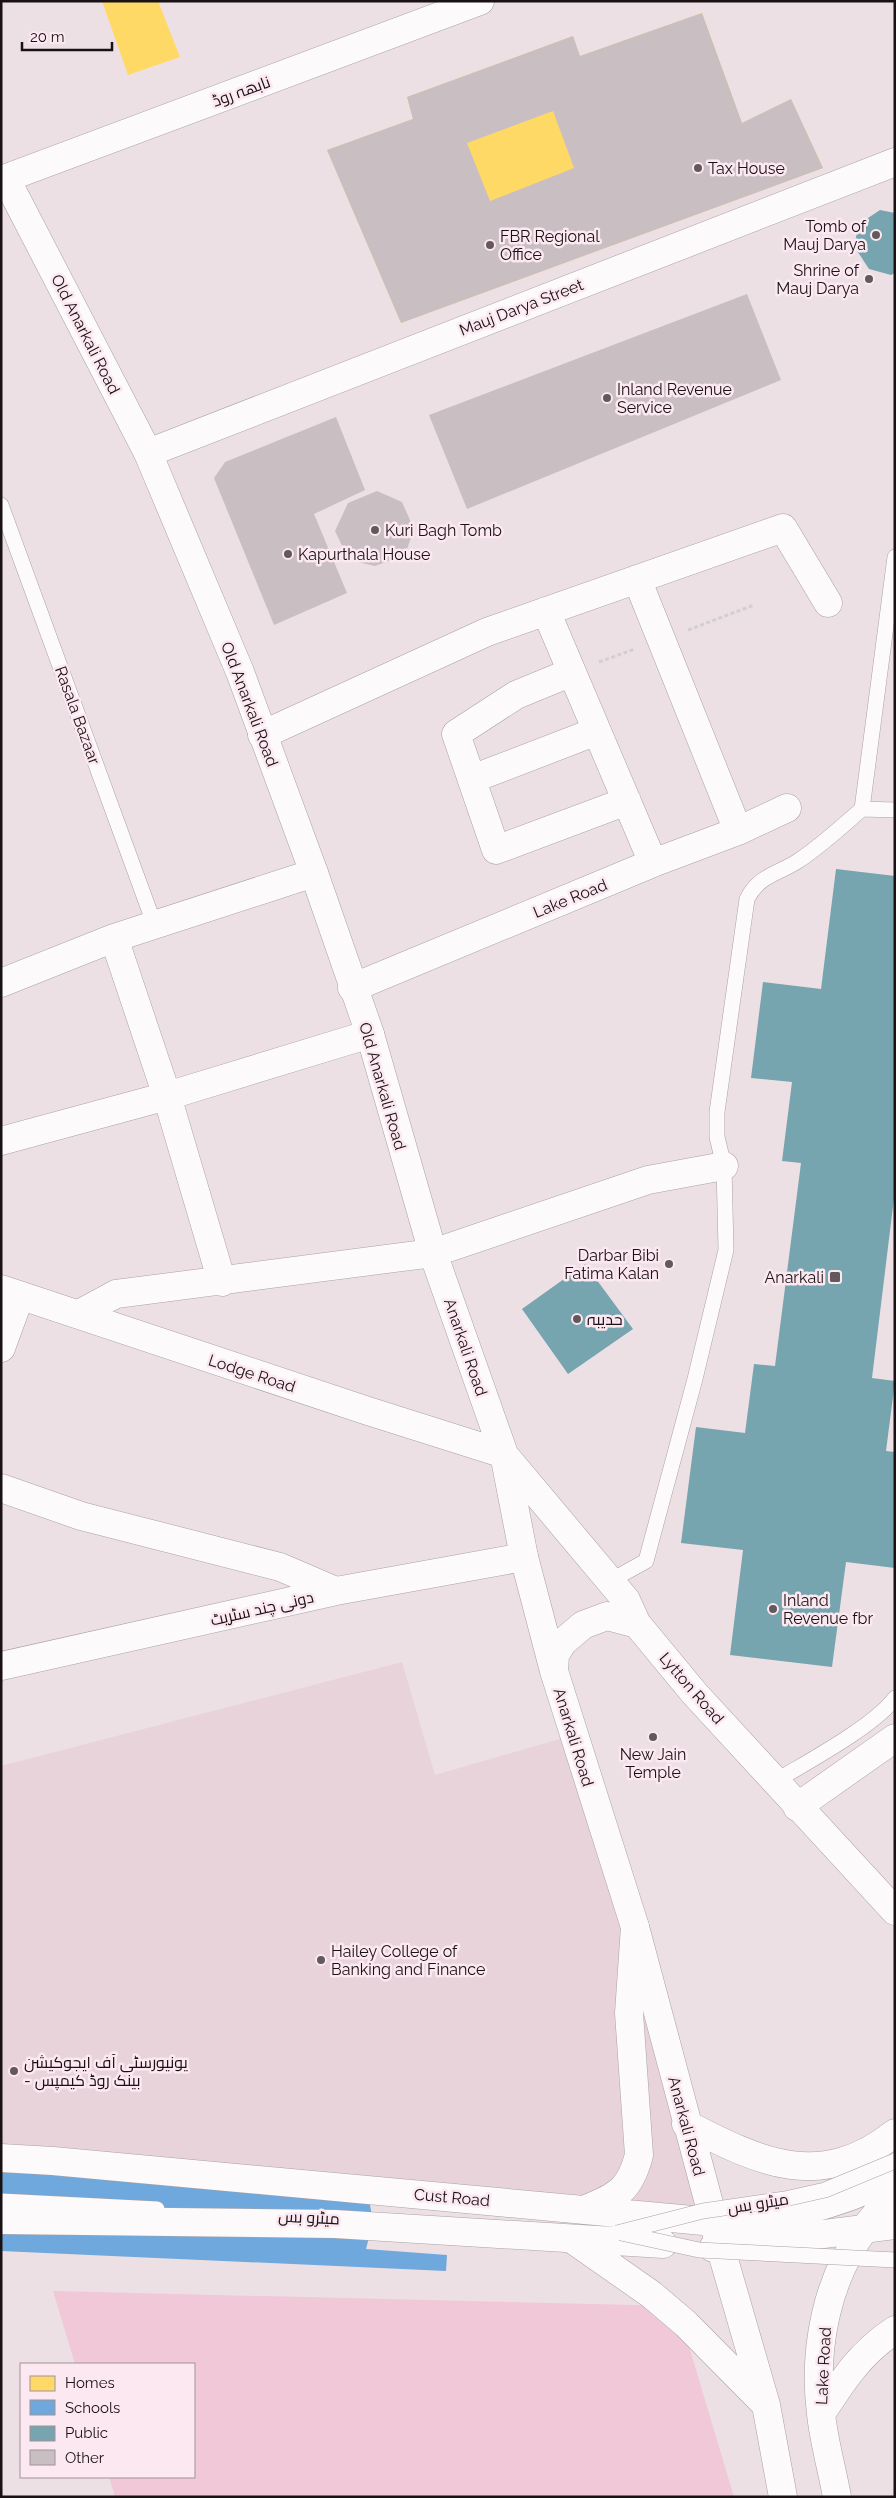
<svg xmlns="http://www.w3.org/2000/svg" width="896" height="2498" font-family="Raleway,Cairo,sans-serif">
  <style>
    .built { fill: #e9d3db }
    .green { fill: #f0c8d7 }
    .homes { fill: #ffd966 }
    .schools { fill: #6fa8dc }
    .public { fill: #76a5af }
    .building { fill: #c9bec2; fill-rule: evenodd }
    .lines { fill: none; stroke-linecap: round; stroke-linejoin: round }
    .lane-casing { stroke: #aaa1a4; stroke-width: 16 }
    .street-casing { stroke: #aaa1a4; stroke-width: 29 }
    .secondary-casing { stroke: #aaa1a4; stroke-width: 29 }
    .primary-casing { stroke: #aaa1a4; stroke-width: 29 }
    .path { stroke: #d3cfd0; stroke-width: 3; stroke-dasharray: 4 2.5; stroke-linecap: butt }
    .lane { stroke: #fcfafb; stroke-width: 15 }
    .street { stroke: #fcfafb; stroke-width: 28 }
    .secondary { stroke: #fcfafb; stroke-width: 28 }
    .primary { stroke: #fcfafb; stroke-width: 28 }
    .lane-bridge-casing { stroke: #aaa1a4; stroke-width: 16; stroke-linecap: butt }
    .lane-bridge { stroke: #fcfafb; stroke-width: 15 }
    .poi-dot { fill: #63595d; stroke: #fce8f0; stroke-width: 2 }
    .labels { text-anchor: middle; stroke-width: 5; stroke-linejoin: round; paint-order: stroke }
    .street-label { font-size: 16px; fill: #191114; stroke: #fce8f0 }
    .poi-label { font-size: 16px; fill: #191114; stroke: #fce8f0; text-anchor: start }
  </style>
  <rect width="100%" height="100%" fill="#ece0e4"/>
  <!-- built -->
  <path class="built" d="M402,1662L435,1775L563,1738L714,2222L1,2158V1766Z"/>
  <!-- green -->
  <path class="green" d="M53,2291L677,2306L734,2497H115L109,2477H194V2364H75Z"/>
  <!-- homes -->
  <path class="homes" d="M102,1H158L180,57L128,75Z
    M702,13L742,123L791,99L823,168L401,323L327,150L413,119L407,97L573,36L580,56Z"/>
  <!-- schools -->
  <path class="schools" d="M1,2164L369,2199L373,2222L366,2249L447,2255L446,2271L1,2251Z"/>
  <!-- public -->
  <path class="public" d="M880,210L895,213V273L891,275L869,269L854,246L859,224Z
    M836,869L895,876V1190L872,1378L895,1381L886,1451L895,1452V1568L846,1562L832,1667L730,1655L743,1550L681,1543L696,1427L745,1433L754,1364L775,1366L801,1163L782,1161L792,1082L751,1078L763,982L821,989Z
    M585,1264L633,1329L568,1374L522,1309Z"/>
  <!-- building -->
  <path class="building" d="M702,13L742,123L791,99L823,168L401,323L327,150L413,119L407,97L573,36L580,56ZM553,111L574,168L490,201L467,143Z
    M747,294L781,380L467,509L429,415Z
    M336,417L365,490L314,514L347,593L274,625L214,478L225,462Z
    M377,491L402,502L414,529L405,555L375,566L349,560L335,531L348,503Z"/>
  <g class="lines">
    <defs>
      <path id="lane" d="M1,505L155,926
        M862,809L895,557
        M610,1581L646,1561L695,1379L726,1250L724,1166L717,1137V1112L747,899C759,875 778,874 798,861C821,846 841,827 862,809L895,810
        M774,1782C807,1762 873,1727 895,1698
        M1,2201L157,2209"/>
      <path id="street" d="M148,453L895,162
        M637,579L738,831
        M546,611L653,863
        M572,672L516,695L456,734L496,850L627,801
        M262,735L487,632L783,528L828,603
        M472,779L597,731
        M114,938L167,1096L222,1282
        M1,983L114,938L314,873
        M352,988L653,863L738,831L787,808
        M1,1141L167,1096L370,1034
        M79,1314L116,1294L433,1253L648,1180L724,1166
        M1,1348L20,1296
        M1,1488L81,1516L280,1567L336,1591
        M1,1666L336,1591L524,1557
        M797,1807L895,1738"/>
      <path id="secondary" d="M6,179L148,453L240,672L314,873L370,1034L433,1253L504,1454L524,1557L554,1671L635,1927L714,2222
        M1,180L480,1
        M1,1289L368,1411L504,1454
        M506,1457L626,1600L637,1624L695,1694L895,1911
        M554,1671L555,1655L563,1642L583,1625L607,1616L637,1624
        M686,2124C759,2162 821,2192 895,2133"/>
      <path id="primary" d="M1,2158L53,2161L714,2222C784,2217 831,2209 895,2177
        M586,2209C618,2196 630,2190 639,2155L629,2013L635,1927
        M1,2220L335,2224L663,2244
        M716,2232L766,2405L783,2497
        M572,2239L652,2295L686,2324L763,2402
        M713,2248L895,2225
        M821,2414C843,2380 860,2353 895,2330
        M837,2497C832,2469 824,2442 821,2414C813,2350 826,2280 865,2228C874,2216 885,2204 895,2193"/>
    </defs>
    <!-- lane casing -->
    <use href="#lane" class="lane-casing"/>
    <!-- street casing -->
    <use href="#street" class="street-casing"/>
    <!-- secondary casing -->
    <use href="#secondary" class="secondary-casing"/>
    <!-- primary casing -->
    <use href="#primary" class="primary-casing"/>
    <!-- path -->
    <path class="path" d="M688,630L754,605
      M599,662L635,649"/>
    <!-- lane -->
    <use href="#lane" class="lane"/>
    <!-- street -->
    <use href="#street" class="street"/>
    <!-- secondary -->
    <use href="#secondary" class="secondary"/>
    <!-- primary -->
    <use href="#primary" class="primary"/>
    <defs>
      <path id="lane-bridge" d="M617,2233L703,2211L785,2199L825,2190L895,2161
        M621,2233L699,2250L895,2260"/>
    </defs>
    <!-- lane-bridge casing -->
    <use href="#lane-bridge" class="lane-bridge-casing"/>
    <!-- lane-bridge -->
    <use href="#lane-bridge" class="lane-bridge"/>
  </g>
  <!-- markers -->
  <g class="poi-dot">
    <circle cx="698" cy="168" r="5"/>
    <circle cx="876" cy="235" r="5"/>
    <circle cx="490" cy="245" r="5"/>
    <circle cx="869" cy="279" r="5"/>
    <circle cx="607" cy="398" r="5"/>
    <circle cx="375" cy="530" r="5"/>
    <circle cx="288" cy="554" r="5"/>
    <circle cx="669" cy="1264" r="5"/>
    <rect x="829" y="1271" width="12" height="12" rx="2.5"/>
    <circle cx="577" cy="1319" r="5"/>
    <circle cx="773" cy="1609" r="5"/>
    <circle cx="653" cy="1737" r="5"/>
    <circle cx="321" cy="1960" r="5"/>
    <circle cx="14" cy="2071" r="5"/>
  </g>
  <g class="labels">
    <!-- street labels -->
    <g class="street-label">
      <text transform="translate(241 91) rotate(-20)" y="6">نابھہ روڈ</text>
      <text transform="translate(521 307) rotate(-21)" y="6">Mauj Darya Street</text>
      <text transform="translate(86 334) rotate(63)" y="6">Old Anarkali Road</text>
      <text transform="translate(250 704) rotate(69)" y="6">Old Anarkali Road</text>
      <text transform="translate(78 715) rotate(70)" y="6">Rasala Bazaar</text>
      <text transform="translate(570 898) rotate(-22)" y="6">Lake Road</text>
      <text transform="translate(383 1086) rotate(74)" y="6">Old Anarkali Road</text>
      <text transform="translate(466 1347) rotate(71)" y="6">Anarkali Road</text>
      <text transform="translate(252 1373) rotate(18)" y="6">Lodge Road</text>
      <text transform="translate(262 1608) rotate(-13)" y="6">دونی چند سٹریٹ</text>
      <text transform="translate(692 1688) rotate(49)" y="6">Lytton Road</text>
      <text transform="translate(574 1737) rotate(73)" y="6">Anarkali Road</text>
      <text transform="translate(687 2126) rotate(75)" y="6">Anarkali Road</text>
      <text transform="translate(452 2197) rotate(5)" y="6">Cust Road</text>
      <text transform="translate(758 2203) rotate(-9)" y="6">میٹرو بس</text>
      <text transform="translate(309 2217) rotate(3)" y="6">میٹرو بس</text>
      <text transform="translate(823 2366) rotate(-87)" y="6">Lake Road</text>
    </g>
    <!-- poi labels -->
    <g class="poi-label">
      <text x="708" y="174">Tax House</text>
      <text x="866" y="232" text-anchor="end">Tomb of<tspan x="866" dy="18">Mauj Darya</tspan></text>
      <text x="500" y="242">FBR Regional<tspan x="500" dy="18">Office</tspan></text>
      <text x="859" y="276" text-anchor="end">Shrine of<tspan x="859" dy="18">Mauj Darya</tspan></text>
      <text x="617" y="395">Inland Revenue<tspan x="617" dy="18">Service</tspan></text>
      <text x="385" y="536">Kuri Bagh Tomb</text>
      <text x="298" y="560">Kapurthala House</text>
      <text x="659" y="1261" text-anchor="end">Darbar Bibi<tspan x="659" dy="18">Fatima Kalan</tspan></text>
      <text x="824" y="1283" text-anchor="end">Anarkali</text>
      <text x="587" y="1325">حدیبہ</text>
      <text x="783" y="1606">Inland<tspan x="783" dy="18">Revenue fbr</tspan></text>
      <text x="653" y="1760" text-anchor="middle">New Jain<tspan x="653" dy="18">Temple</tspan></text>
      <text x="331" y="1957">Hailey College of<tspan x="331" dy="18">Banking and Finance</tspan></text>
      <text x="24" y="2068">یونیورسٹی آف ایجوکیشن<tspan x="24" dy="18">- بینک روڈ کیمپس</tspan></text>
    </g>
  </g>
  <!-- border -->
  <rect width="896" height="2498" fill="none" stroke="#191114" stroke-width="5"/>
  <!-- legend -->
  <rect x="20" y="2363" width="175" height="115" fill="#fce8f0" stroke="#a19298"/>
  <rect x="30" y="2376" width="25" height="15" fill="#ffd966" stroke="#a19298"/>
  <text x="65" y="2388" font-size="15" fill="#191114">Homes</text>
  <rect x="30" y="2400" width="25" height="15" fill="#6fa8dc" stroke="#a19298"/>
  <text x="65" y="2413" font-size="15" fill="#191114">Schools</text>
  <rect x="30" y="2426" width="25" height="15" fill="#76a5af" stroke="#a19298"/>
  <text x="65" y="2438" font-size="15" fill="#191114">Public</text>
  <rect x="30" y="2450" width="25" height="15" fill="#c9bec2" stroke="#a19298"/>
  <text x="65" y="2463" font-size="15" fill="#191114">Other</text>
  <!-- scale -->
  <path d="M22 42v8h90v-8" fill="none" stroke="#191114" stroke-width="2.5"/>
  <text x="30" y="42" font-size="15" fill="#191114" stroke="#fce8f0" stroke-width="4" paint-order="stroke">20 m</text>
</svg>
